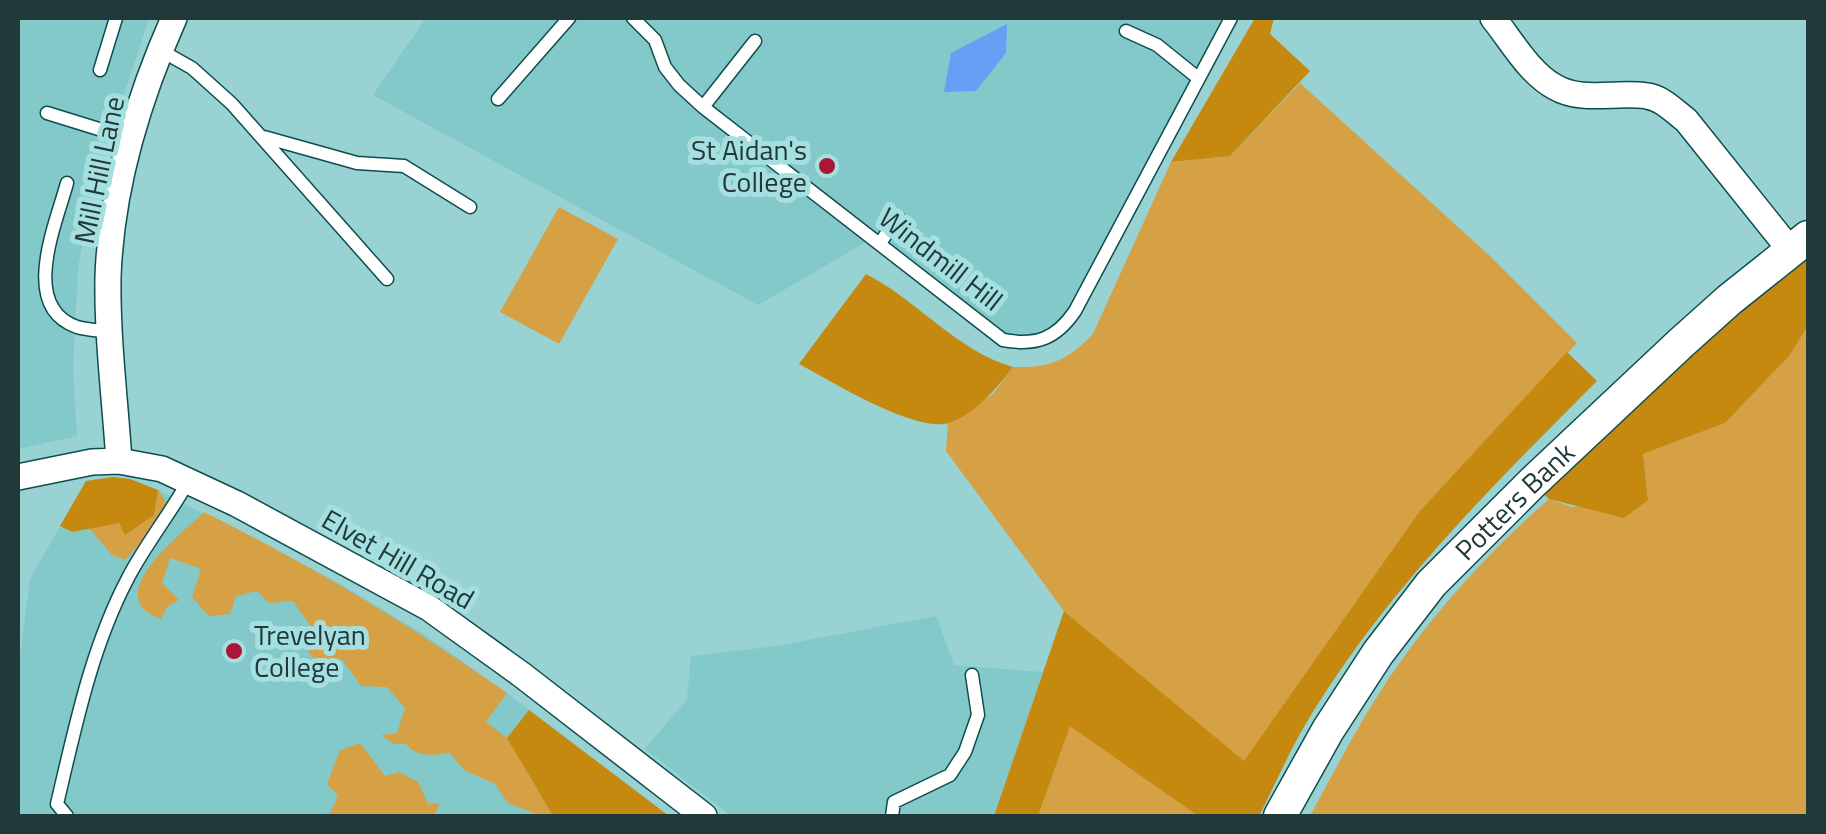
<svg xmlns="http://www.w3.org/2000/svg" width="1826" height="834" font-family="'Titillium Web',sans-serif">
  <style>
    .built { fill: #83c9ca }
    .green { fill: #d6a044 }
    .forest { fill: #c4890e }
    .water { fill: #66a0f4 }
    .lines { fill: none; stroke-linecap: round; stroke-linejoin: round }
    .service-casing { stroke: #0e4c4e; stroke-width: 15 }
    .minor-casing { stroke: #0e4c4e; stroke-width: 28 }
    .tertiary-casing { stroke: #0e4c4e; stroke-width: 35 }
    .service { stroke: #fff; stroke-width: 12 }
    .minor { stroke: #fff; stroke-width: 25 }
    .tertiary { stroke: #fff; stroke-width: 32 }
    .poi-dot { fill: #ab1536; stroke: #a5dfe0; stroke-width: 4 }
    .labels { text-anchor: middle; stroke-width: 10; stroke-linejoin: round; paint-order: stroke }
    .poi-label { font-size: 28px; fill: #213939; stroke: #a5dfe0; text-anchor: end }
    .street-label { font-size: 28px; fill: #213939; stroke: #a5dfe0 }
  </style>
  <rect width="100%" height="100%" fill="#98d2d3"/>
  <!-- built -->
  <path class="built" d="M18,18H149L92,192L78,267L73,369L77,436L18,449Z
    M426,18H1231L1075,311L1036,343L1003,340L873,238L758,305L373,95Z
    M113,477L130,479L158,490L337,582L425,635L507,693L669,816H18V672L30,579L86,481Z
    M936,616L954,665L1043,672L994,816H731L645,749L687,699L691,656L776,646Z"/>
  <!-- green -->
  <path class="green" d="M1300,83L1491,257L1577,343L1419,512L1244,762L1064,611L946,451L948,423L993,394L1013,367C1050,368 1067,361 1093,334L1171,162L1230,156Z
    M559,207L618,239L559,344L500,312Z
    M1808,325V816H1310C1338,765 1365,711 1399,664C1441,604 1494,547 1549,499L1572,507L1648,500L1643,454L1725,423L1790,355Z
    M158,490L166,502L163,519L125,560L112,555L89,528L119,523L125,535L154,515Z
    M204,512C311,565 410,625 507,693L486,722L507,738L553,816H542L508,803L495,784L464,770L450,753C434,755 417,758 406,744H394L381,735L397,733L405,708L387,687L361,686L342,659L318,665L305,647L312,628L293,601L269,603L257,591L236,596L230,614L209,616L192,597L201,569L170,558L162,583L179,600L167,607L161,619C98,597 182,534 204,512Z
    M1070,725L1198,816H1038Z
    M360,743L385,776L399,772L418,782L428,804L440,803L434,816H304L330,813L338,796L327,784L340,750Z"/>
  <!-- forest -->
  <path class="forest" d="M1255,18H1274L1270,34L1310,71L1230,156L1171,162Z
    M1808,237V325L1790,355L1725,423L1643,454L1648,500L1624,518L1549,499L1532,483Z
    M866,274C917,300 957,351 1013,367C998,387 974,415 949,423C915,433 831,381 799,364Z
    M1567,352L1597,381C1493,485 1389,588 1311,715C1291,747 1276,783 1259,816H1198L1070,726L1038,816H994L1064,611L1244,761L1419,512Z
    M113,477L130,479L158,490L154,515L125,535L119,523L72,532L60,526L86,481Z
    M529,710L669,816H553L507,738Z"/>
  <!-- water -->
  <path class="water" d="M1007,24L1006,53L976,91L944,92L951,53Z"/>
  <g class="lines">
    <defs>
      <path id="service" d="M633,18L655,40L665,67L679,85L703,107L1003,340C1036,346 1056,339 1075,311L1231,18
        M1126,31L1157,45L1198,78
        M160,50L192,68L232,104L387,279
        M100,70L116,18
        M498,99L569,18
        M703,107L755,41
        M47,113L131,139
        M264,137L357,163L404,166L470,207
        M67,183C56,224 19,307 77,327C87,330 99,330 109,332
        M880,243L898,217
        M67,816L57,804C75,728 91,648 128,578C145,545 170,514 189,480
        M892,816L894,802L950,775L965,752L978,715L972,675"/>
      <path id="minor" d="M1493,18C1511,40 1529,73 1555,87C1582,103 1617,91 1647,96C1662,98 1674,111 1686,120L1791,251
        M119,461C115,399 107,338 108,277C111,189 139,97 174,18
        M18,477L92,462L119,461L162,469L237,504L429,608L522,675L704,816"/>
      <g id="tertiary">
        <path id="s1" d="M1280,816L1328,730L1378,653L1431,584L1532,483L1681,343L1729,300L1808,237"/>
      </g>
    </defs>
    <!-- service casing -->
    <use href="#service" class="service-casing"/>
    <!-- minor casing -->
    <use href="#minor" class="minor-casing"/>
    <!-- tertiary casing -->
    <use href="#tertiary" class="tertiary-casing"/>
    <!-- service -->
    <use href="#service" class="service"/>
    <!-- minor -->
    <use href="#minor" class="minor"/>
    <!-- tertiary -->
    <use href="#tertiary" class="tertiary"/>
  </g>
  <!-- markers -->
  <g class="poi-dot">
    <circle cx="827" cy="166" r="10"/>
    <circle cx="234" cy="651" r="10"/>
  </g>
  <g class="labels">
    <!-- poi labels -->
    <g class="poi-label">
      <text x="807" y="160">St Aidan's<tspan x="807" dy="32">College</tspan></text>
      <text x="254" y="645" text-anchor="start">Trevelyan<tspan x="254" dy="32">College</tspan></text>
    </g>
    <!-- street labels -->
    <g class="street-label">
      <text transform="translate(99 170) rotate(-78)" y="10">Mill Hill Lane</text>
      <text transform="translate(941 259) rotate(38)" y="10">Windmill Hill</text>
      <text dy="10" stroke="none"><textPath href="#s1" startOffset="395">Potters Bank</textPath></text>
      <text transform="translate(398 559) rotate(30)" y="10">Elvet Hill Road</text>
    </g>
  </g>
  <!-- border -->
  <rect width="1826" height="834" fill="none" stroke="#213939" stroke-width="40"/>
</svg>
